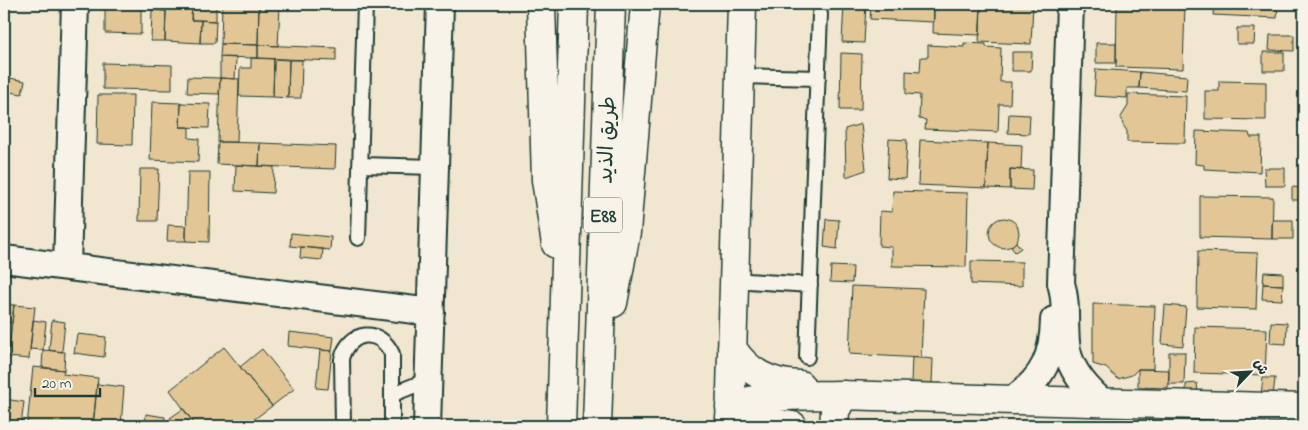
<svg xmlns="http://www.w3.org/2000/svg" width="1308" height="430" font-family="'Indie Flower','Playpen Sans Arabic',sans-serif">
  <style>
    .building { fill: #e2c696; stroke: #1f3d34 }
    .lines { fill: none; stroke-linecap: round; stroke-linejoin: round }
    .service-casing { stroke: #1f3d34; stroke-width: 18 }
    .minor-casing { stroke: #1f3d34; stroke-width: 30 }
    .tertiary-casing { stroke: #1f3d34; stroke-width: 31 }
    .motorway-casing { stroke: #1f3d34; stroke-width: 31 }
    .service { stroke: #f7f3e8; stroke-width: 14 }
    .minor { stroke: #f7f3e8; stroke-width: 26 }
    .tertiary { stroke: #f7f3e8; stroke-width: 28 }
    .motorway { stroke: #f7f3e8; stroke-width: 28 }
    .labels { text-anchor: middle; stroke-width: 4; stroke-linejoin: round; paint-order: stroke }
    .shield { fill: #f7f3e8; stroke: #60746a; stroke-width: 1 }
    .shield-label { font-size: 20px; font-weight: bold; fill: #1f3d34 }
    .street-label { font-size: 21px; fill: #1f3d34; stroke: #f7f3e8 }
  </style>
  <rect width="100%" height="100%" fill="#f1e6cf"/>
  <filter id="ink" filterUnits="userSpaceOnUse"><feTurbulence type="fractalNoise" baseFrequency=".02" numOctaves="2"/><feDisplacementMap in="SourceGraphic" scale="10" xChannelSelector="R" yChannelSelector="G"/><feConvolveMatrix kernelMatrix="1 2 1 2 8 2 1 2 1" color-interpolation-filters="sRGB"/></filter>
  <g filter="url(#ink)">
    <!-- building -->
    <path class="building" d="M152,4H187V6H192L191,20H201L200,43L165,41L166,11L152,10Z
      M187,4H216V21L191,20L192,6H187Z
      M222,4H259L258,45L221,44Z
      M844,4H866L864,43L842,42Z
      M871,4H934V22L870,19Z
      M934,4H981L980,35L933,33Z
      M981,4H1033L1031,44L979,42Z
      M1117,4H1185L1183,69L1116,67Z
      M1214,4H1278L1277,18L1213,15Z
      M259,5L280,6L278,46L258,45Z
      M105,6H141V34L105,33Z
      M152,10L166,11L165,41H151Z
      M201,20L216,21L215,43H200Z
      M1237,28H1255L1254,44H1237Z
      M1270,35H1294V51L1269,50Z
      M964,43L986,44V47L1001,48L1000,82H1011L1010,104H999L998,132L925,129L926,120L919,119L920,95L906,94V71L920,72L921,57H928V45L964,47Z
      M1096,43H1116V63H1096Z
      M221,44L258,45V58L220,57Z
      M258,45L336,48V61L258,58Z
      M1012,52H1032L1031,71H1012Z
      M1263,52H1284V71H1263Z
      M841,53L862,54L861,110H840Z
      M220,57L236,58L235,79L220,78Z
      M251,58L274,59L273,97L239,96L240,68H251Z
      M274,59L289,60L288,98L273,97Z
      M289,60H302L301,98H288Z
      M103,63L172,65V90L103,89Z
      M1096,69L1140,72L1139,88H1127V98L1094,96Z
      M1140,72L1187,76L1186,91L1139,88Z
      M4,77L25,81L22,94L4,91Z
      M188,77L220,78L219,94L187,93Z
      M220,78L239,79L237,142H218Z
      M1219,81L1266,82V120L1205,119V91H1219Z
      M1128,94L1186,96L1185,143L1127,142V131L1123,125L1121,117L1128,106Z
      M98,95H133L132,145L97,144Z
      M152,102L181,103L180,127H189V138L199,139L198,162L150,160Z
      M181,103L210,104L209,128L180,127Z
      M1009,114L1030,115L1029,134L1008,133Z
      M861,124L866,170L846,177L845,129Z
      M1196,131L1249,133L1250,137H1261L1260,172L1204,169V165L1195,164Z
      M889,139L907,140L905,179L887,178Z
      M920,140L988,143L986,188L918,185Z
      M218,142L260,143L259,166L217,164Z
      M260,143L336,146L335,169L259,166Z
      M988,143L1022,145L1021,170L1010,169V189L986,188Z
      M236,165L274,167L273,193L235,191Z
      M1264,168H1285V186H1265Z
      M140,169H159L157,221H139Z
      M1010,169L1033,170L1032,190L1010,189Z
      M188,172H210L209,242L186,241Z
      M1292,187L1304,188V200H1292Z
      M893,191L968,193L966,267L892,266V247L879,246L880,211L892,212Z
      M1200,196L1273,197L1272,239L1200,237Z
      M989 233a15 15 0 1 1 30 0a15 15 0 1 1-30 0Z
      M826,219L839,220L837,249L824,247Z
      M1272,220H1293V239H1272Z
      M168,225L186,226V241H167Z
      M291,233L331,237L330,250L290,246Z
      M1016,242L1021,248L1015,252L1011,247Z
      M301,247L323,249L322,260L300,258Z
      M1198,251L1258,253L1256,309L1197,307Z
      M971,261L1022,262V286L971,284Z
      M831,266L853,267L852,283L830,282Z
      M1264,272L1283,273V285L1263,284Z
      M1263,284L1283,285L1282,300L1262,299Z
      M852,286L924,289L921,358L849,354Z
      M4,304L14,305L12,323L4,322Z
      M1093,304L1155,306L1153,369H1138L1132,375L1118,379L1106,368L1093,364Z
      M14,305L35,307L29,359L8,357Z
      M1165,305L1186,307L1183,346L1162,344Z
      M33,320L46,322L43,350L30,349Z
      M52,320L65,322L62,352L49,350Z
      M1271,322L1287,323L1286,344L1270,343Z
      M1195,327L1267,329L1265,375L1194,373Z
      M289,332L334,337L332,351L288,346Z
      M77,334L106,337L104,357L74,353Z
      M224,347L272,406L245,426H196L170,390Z
      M262,349L294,389L272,406L240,367Z
      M43,350L65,352L64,370L42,367Z
      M320,350L332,351L328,389L316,388Z
      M1169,352H1185L1184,384H1169Z
      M912,357L933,359L932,383L911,382Z
      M33,367L64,370L63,374L98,378L93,426H27Z
      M1138,369L1169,370L1168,388L1138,387Z
      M1263,378H1275L1273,397L1261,395Z
      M1197,383L1198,394H1186V384Z
      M97,384L124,387L121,426H93Z
      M4,399L24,402L21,425L4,423Z
      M183,409L196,426H176L170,418Z
      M146,414L165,417L164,426H145Z"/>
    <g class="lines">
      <defs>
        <path id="service" d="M740,76L818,78
          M360,165L436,167
          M358,238L365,4
          M733,280L810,285
          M807,357L820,14
          M393,394L428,380
          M343,426L342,359C349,330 380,327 392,354V426"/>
        <path id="minor" d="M1070,4L1061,283C1067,302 1064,321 1066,342C1067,366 1084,386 1101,401
          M4,259L431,312
          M67,266L75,4
          M1014,399C1044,377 1053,356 1054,320
          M427,426L440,4"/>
        <path id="tertiary" d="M732,348C748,373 770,384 800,385
          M730,407C766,393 802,396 840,395L1304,408
          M730,417L793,426
          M730,426L742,4
          M834,426L835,411L844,395"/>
        <path id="motorway" d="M541,4L546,180L556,244
          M613,303L626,232L645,4
          M561,426L574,4
          M597,426L611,4"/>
      </defs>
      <!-- service casing -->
      <use href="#service" class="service-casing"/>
      <!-- minor casing -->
      <use href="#minor" class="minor-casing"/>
      <!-- tertiary casing -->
      <use href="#tertiary" class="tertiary-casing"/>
      <!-- motorway casing -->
      <use href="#motorway" class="motorway-casing"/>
      <!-- service -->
      <use href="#service" class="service"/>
      <!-- minor -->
      <use href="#minor" class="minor"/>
      <!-- tertiary -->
      <use href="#tertiary" class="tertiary"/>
      <!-- motorway -->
      <use href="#motorway" class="motorway"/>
    </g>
  </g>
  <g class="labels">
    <!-- shield labels -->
    <rect class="shield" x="584" y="197.5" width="38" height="35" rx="4"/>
    <g class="shield-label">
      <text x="603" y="222">E88</text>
    </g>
    <!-- street labels -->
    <g class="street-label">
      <text transform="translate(606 140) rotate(-88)" y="7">طريق الذيد</text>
    </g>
  </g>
  <!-- margin -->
  <rect width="1308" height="430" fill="none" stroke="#f7f3e8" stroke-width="20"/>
  <rect x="10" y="10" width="1288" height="410" fill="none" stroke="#1f3d34" stroke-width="2" filter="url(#ink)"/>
  <!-- north arrow -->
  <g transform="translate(1250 372) rotate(65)" stroke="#f7f3e8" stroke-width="4" paint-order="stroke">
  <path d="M0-4L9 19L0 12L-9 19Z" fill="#1f3d34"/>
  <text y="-8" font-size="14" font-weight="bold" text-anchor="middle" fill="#1f3d34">ش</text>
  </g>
  <!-- scale -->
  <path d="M35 388v8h65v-8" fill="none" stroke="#1f3d34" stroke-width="2.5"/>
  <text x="42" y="388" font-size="15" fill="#1f3d34" stroke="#f7f3e8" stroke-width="4" paint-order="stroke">20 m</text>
</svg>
